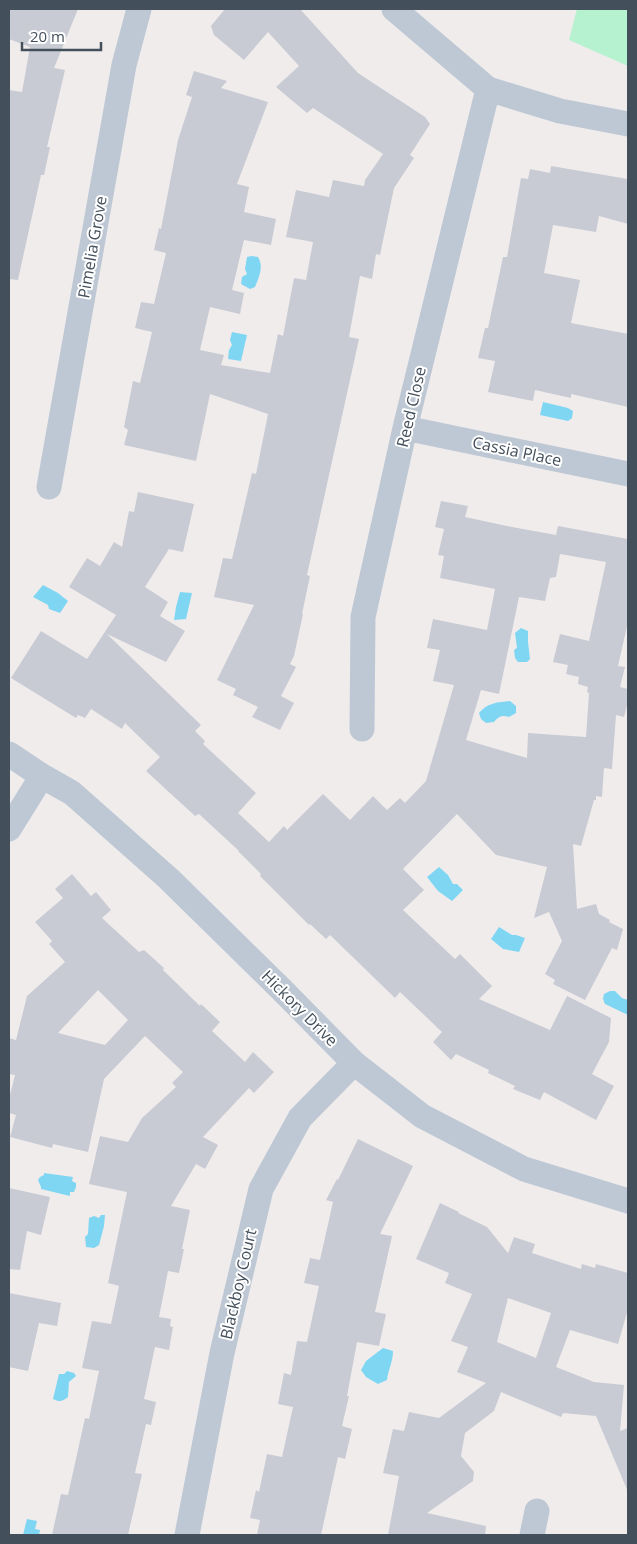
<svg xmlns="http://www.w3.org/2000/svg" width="637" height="1544" font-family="'Open Sans',sans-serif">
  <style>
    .green { fill: #b6f2d0 }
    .water { fill: #7fd6f3 }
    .building { fill: #c8cbd3; fill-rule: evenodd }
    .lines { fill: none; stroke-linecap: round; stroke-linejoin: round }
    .minor { stroke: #bec8d4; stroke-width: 25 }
    .labels { text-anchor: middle; stroke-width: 4; stroke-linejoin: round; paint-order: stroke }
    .street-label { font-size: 16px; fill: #434f5b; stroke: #fff }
  </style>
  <rect width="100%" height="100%" fill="#f0ecec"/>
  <!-- green -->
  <path class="green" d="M577,9H628V66L569,40Z"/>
  <!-- water -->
  <path class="water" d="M252,256L258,257C264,267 259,277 255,287L250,289L241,284L242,277L247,274L245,269L247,257Z
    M232,332L247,335L241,361L228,359L229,350L232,345L230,340Z
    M543,402L568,408L573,411L572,418L568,421L540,415Z
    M43,585L58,593L68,601L60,613L49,609L48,605L33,597Z
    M180,592L192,593L186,619L174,620L176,607Z
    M521,628L528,631V642L530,659L527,662H518L515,658L514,650L517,648L515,633Z
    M510,701L516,706V713L509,717C502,715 499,716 494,722L486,723L481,719L479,713C487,703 498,702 510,701Z
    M439,867L448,875L453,884H457L463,890L452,901L438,891L427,877Z
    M499,927L512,935H516L525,938L519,952L503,949L491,939Z
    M610,991H615L622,998L628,1000V1015L605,1004L603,999L604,994Z
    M44,1173L73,1177L72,1181L76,1183V1187L74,1192H70V1196L41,1189V1187L38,1180L40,1177L44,1175Z
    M101,1215H105L104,1226L99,1245L94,1248L86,1247L85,1237L88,1234L89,1218L94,1216L99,1218Z
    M383,1348L393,1351C393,1362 388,1370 387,1380L378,1384L366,1377L361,1370L366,1361Z
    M67,1371L74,1373L76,1376L69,1382L68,1397C62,1402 59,1402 53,1399L59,1374H64Z
    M27,1519L37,1521L35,1529L40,1530L39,1535H23Z"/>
  <!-- building -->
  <path class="building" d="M9,9H78L54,68L65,70L47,147H50L44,175H41L18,280L9,279V90L22,92L30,47L9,39Z
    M225,9H300L358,73L425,117L430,124L410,155L414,158L394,188L380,255L376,254L372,279L360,276L349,337L359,339L307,575L310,576L302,614H303L294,656L290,664L296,667L281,696L294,703L280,730L252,717L258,707L233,695L236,689L217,680L254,605L214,597L223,558L232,559L252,473L256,474L268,414L210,394L196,461L124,445L128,430L124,427L133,381L140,383L152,332L135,328L141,302L154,304L166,253L154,250L159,228L161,229L178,140L192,97L186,95L194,71L227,81L221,88L268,102L237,184L249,187L244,212L276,219L271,245L244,240L232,290L244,293L240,314L210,307L200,350L224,355L221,365L270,373L278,334L283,336L294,278L306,280L313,242L286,237L296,190L329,197L333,180L364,186L365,180L383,154L313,108L307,113L276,87L299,66L268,32L244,60L214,35L211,26Z
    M551,166L628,179V224L599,216L596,232L553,225L544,273L580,280L571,323L628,334V407L571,394V398L535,390L533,401L488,392L495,361L478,358L485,328H488L503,257H507L521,178L528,179L530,169L550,173Z
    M138,492L194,504L183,552L169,549L145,587L168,602L160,616L185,631L166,662L107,634L201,725L195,731L205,741L203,744L256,793L238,813L269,842L284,826L287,830L323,794L350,820L373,796L387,810L400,798L405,803L426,781L454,685L433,681L440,650L427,648L433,619L487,630L495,589L440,578L444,556L438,555L444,529L435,527L441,501L468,506L465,517L507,526L556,535L558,526L628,539V622L618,666L625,667L620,687L628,689V701L624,717L616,715L612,769L604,768L602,797L596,796V800H594L581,846L573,844L577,909L596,904L599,914L610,920L609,922L623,929L617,950L612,948L585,1000L553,984L555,980L545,974L562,941L549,912L534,918L547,867L496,855L457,814L403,869L424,890L403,910L455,959L460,954L492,986L479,999L550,1030L567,996L611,1018L609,1042L592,1074L614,1086L596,1120L544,1092L540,1100L513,1089L515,1086L488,1073L489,1070L456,1054L451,1060L433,1042L442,1032L400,992L395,998L330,935L326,939L310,924L309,925L260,876L261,874L238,851H239L199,814L195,816L146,771L160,757L125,723L122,729L91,709L85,718L78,715L76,718L11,678L41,631L87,659L116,615L69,587L87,558L100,566L114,542L122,547L129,511L134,512ZM560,554L606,562L589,641L560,634L553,662L568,665L566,674L579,677L578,684L588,687L587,692L589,693L586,737L528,733L527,758L466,740L481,690L499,694L519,597L545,601L550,578L556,577Z
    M72,874L91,896L96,892L111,910L102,918L139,952L144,950L164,968L163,970L200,1006L201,1004L220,1022L212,1031L245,1062L253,1052L274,1072L254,1093L249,1088L203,1137L218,1145L205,1169L196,1164L171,1206L190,1210L182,1249H184L179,1273L168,1271L159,1317L171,1319L170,1326L173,1327L169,1350L155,1347L144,1399L156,1402L151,1425L146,1424L135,1473L142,1474L128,1535H52L61,1494L68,1495L85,1418L89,1419L99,1371L82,1368L92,1321L111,1324L119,1286L108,1283L127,1192L89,1184L100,1136L128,1142L142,1118L176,1087L172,1083L183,1072L145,1036L104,1079L88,1152L53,1144L52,1148L10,1137L16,1115L9,1113V1099L15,1075L9,1074V1038L16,1040L27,996L65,962L49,944L52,941L35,922L63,898L55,889ZM98,990L128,1020L105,1045L58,1033Z
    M358,1139L413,1166L380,1234L392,1236L375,1312L386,1314L379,1346L357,1342L347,1396H349L342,1426L352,1429L345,1459L338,1457L321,1535H257L260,1520L250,1518L256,1490L259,1492L267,1454L282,1457L293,1407L278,1404L284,1373L291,1375L297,1341L307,1342L319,1286L304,1283L310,1258L320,1260L333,1202L326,1200L337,1179L338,1180Z
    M9,1188L50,1197L41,1235L27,1231L20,1270L9,1269Z
    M440,1203L459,1212L458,1213L487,1227L508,1253L514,1237L535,1244L532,1253L581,1269L582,1264L595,1268L596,1264L628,1273V1309L618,1344L570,1330L556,1367L594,1382L624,1385L620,1431L628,1428V1492L596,1416L563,1413L561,1417L501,1392L494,1411L465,1433L461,1456L474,1472L473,1481L427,1513L486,1526L485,1535H388L399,1476L383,1473L393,1429L404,1431L409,1412L439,1418L486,1383L457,1372L468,1347L451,1341L472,1294L445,1283L449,1273L416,1259ZM508,1298L551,1313L536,1358L497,1342Z
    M9,1293L61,1303L57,1326L39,1323L28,1371L9,1367Z"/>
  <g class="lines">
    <!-- minor -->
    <path class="minor" d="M394,9L488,89L560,111L628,124
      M405,428L628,474
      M49,487L124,65L139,9
      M362,729L363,617L405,428L488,89
      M9,754L42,776L72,793L169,879L280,988L354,1063L422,1116L524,1169L628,1201
      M9,829L42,776
      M187,1535L222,1353L261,1189L300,1118L354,1063
      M532,1535L537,1511"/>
  </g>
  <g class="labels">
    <!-- street labels -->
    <g class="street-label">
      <text transform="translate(92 247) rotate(-80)" y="6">Pimelia Grove</text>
      <text transform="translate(411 407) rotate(-77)" y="6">Reed Close</text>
      <text transform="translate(517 451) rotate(12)" y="6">Cassia Place</text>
      <text transform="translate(300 1008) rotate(45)" y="6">Hickory Drive</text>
      <text transform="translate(238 1284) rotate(-77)" y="6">Blackboy Court</text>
    </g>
  </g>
  <!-- border -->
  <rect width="637" height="1544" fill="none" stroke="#434f5b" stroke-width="20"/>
  <!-- scale -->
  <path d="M22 42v8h79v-8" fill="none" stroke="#434f5b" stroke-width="2.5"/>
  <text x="30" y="42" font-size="15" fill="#434f5b" stroke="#ffffff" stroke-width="4" paint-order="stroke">20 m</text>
</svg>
